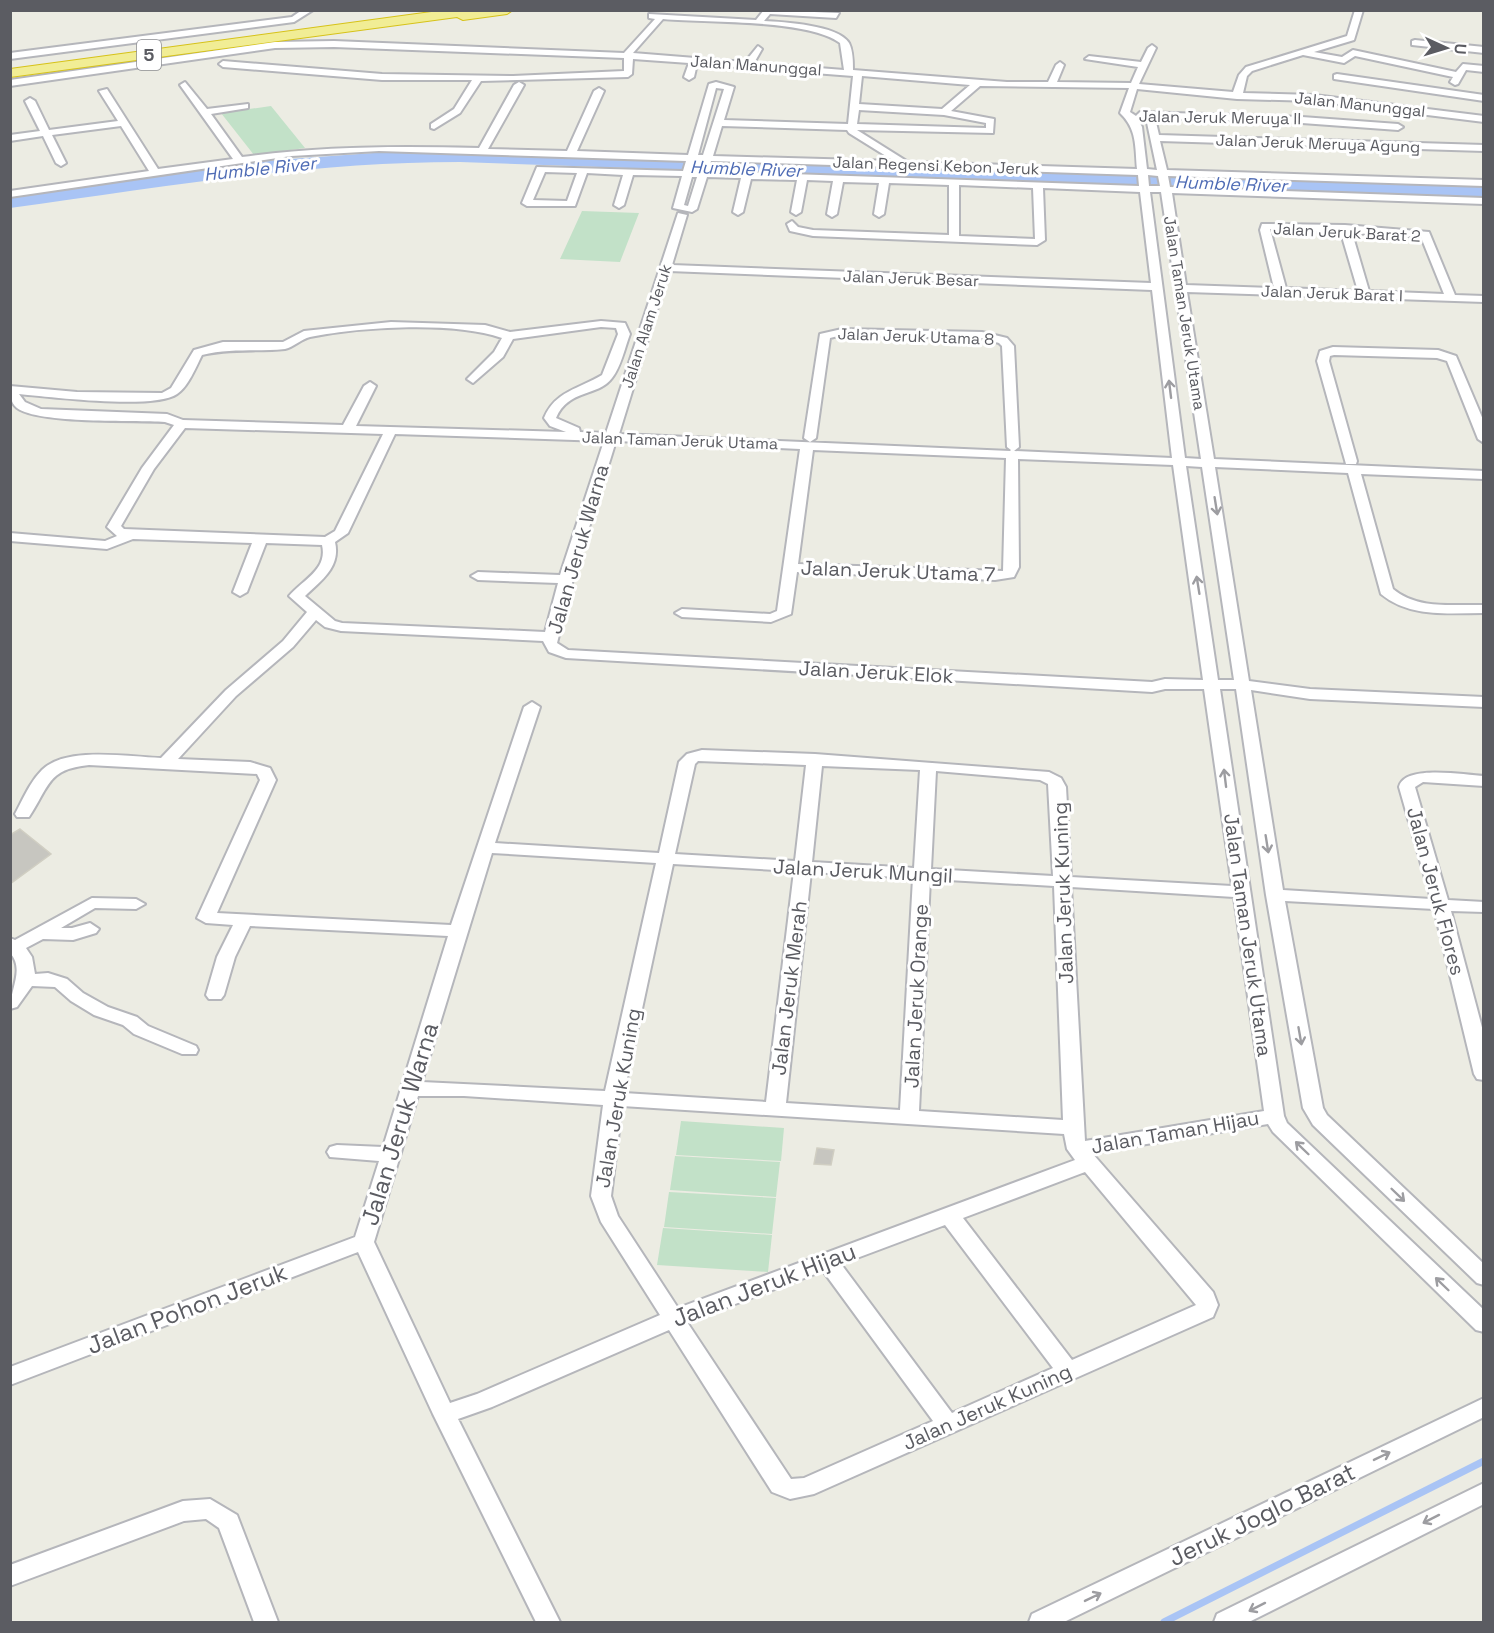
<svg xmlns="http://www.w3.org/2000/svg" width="1494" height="1633" font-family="'Space Grotesk',sans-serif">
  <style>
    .green { fill: #c2e1c8 }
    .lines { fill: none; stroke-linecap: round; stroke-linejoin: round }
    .stream { stroke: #a9c4f5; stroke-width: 7 }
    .river { fill: #a9c4f5; fill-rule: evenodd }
    .building { fill: #c7c6c0; stroke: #d0cec2; stroke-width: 1.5 }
    .minor-casing { stroke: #b5b6bb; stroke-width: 4 }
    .highway-casing { stroke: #d6c219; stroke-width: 2 }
    .minor { fill: #fff; fill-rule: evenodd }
    .highway { fill: #f1ed95; fill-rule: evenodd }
    .oneway { stroke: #9d9da1 }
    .labels { text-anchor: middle; stroke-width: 6; stroke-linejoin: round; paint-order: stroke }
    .far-street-label { font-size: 16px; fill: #5b5c62; stroke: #fff }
    .shield { fill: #fff; stroke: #8c8d91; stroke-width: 1.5 }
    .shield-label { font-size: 18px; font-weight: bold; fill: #5b5c62 }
    .far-water-label { font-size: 18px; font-style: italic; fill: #4f6cb5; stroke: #fff }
    .street-label { font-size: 20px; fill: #5b5c62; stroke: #fff }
    .near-street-label { font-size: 24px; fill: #5b5c62; stroke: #fff }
  </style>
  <rect width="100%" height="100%" fill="#ecece3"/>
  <!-- green -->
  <path class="green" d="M271,106L305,148L254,155L221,113Z
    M582,211L639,213L620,262L560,259Z
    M681,1121L784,1128L781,1161L676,1155Z
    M675,1156L780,1162L776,1197L670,1190Z
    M669,1192L776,1198L772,1234L664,1227Z
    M663,1228L772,1235L768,1272L657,1265Z"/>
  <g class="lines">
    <!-- stream -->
    <path class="stream" d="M1164,1622L1484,1461"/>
    <!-- river -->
    <path class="river" d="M387,152H460L1484,186V198L460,162C308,162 161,187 10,208V196L276,160Z"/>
  </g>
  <!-- building -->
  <path class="building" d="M20,829L51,854L10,884V835Z
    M817,1148L834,1150L831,1165L814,1164Z"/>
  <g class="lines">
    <defs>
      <path id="minor" d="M302,10H313L294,22L10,59V53L292,17Z
        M764,10L839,13L836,18L770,14L764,21C784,22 838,25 849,43C853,51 853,61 853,70L1007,82H1048L1056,65L1060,62L1064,65L1057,82L1131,83L1138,67L1085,59L1089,56L1141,62L1148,48L1152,45L1156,48L1139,84L1233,92L1239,75L1246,67L1347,36L1355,10H1363L1354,40L1314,52L1342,57L1353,50L1456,72L1463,64L1484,66V72L1466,70L1458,84L1455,85L1450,82L1453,77L1355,56L1344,63L1303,55L1252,71L1247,76L1243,93L1314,95L1484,116V122L1314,101L1237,99L1137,89L1130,112L1136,116L1140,112L1302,117L1398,124L1403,127L1398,130L1302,123L1155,118L1159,135L1484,145V151L1160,141L1167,170L1484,180V186L1168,176L1170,187L1484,198V204L1172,193L1186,285L1274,288L1260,230L1262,224L1345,225L1429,232L1455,295L1484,296V302L1187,292L1214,459L1484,471V479L1361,474L1393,589C1418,610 1453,604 1484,605V613C1448,613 1410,618 1381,594L1348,473L1215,467L1249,681L1310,689L1484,697V707L1310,699L1251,690L1283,890L1431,899L1399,787C1404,764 1465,775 1484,776V786L1423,782L1415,787L1448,900L1484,902V912L1451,911L1484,1035V1080L1477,1079L1474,1074L1434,909L1285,901L1323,1108L1327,1115L1484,1264V1285L1477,1283L1313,1125L1303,1108L1266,895L1236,689H1220L1284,1116L1287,1123L1484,1310V1332L1476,1330L1273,1132L1268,1124L1092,1153L1213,1292L1218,1305L1213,1317L814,1494L790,1499L772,1492L669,1330L492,1407L458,1419L560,1622H536L433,1414L358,1252L10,1385V1367L355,1237L379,1161L330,1157L327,1152L330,1147L337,1145L383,1147L448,936L250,926L235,957L224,995L221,999H209L206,995L217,957L233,925L206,923L197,918L260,780L257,774L89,765C47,769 49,787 29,817H17L15,814C23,799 30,782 42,770C66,746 129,757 161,758L226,690L283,641L307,612L289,596C302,580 328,570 322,545L266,543L247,592L240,596L233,592L252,543L133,539L107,549L10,541V533L105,541L117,536L107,527L142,468L174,425L165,422C135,420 38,424 17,408C10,402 10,394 10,386L77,392L162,393L171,388L194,350L223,342H283L304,331L391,322L485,325L510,332L601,321L625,323L630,334C625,347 621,367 612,378C598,397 568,389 556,418L579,428L580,432L606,433L678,213L687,215L672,265L1151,283L1140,192L1043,188L1045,240L1037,245L813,236L790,231L787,224L792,221L798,227L813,230L949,235V185L889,183L884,214L879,217L874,214L879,183L843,182L837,214L832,217L827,214L833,181L807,180L801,212L796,215L791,212L797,180L751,179L743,212L738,215L733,212L741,178L707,177L697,209L692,212L673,208L682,176L633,175L624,205L619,208L614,205L623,175L587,173L575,206H527L522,203L537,167L683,171L686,161L379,151L291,156L10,197V191L149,171L121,126L52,135L66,163L61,166L56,163L43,136L10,141V135L40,131L25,101L30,98L35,101L49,130L118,121L99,91L107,89L158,169L233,159L180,85L185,82L207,109L248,104V108L211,114L242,157C321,146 399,146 479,148L514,85L519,82L524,85L488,149L567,151L594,91L599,88L604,91L577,151L688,155L709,84L716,82L734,87L724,120L848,124L853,76L697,64L694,77L689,80L684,77L689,63L633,59L632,74L628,77L481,81L460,113L434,129L431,128V124L454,109L472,80H382L223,67L219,64L223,61L382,74L513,76L624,71V58L334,47L275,48L10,86V80L275,42L334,41L624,53L655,19L649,18V14L756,20ZM663,19C706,23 809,19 840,43L844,70L754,63L762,49L758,46L745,62L633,53ZM862,76L970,85L942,109L859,104ZM980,86L1129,88L1120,113C1137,129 1135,146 1137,169L908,162L857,130L993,133L994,119L951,111ZM716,88L724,89L703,155H698ZM859,110L944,115L986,123V128L857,124ZM1137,117L1146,118L1157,170L1147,169L1142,127ZM722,126L847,130L849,133L894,161L713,156ZM696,161H702L699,171H693ZM711,161L1138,175L1139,186L708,171ZM545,172L577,173L567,201L533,200ZM1148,175L1158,176L1160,186H1149ZM692,177H697L688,206L684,205ZM959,185L1033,188L1035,239L959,236ZM1150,192H1161L1201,459L1185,458ZM1270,229L1341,233L1358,291L1286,288ZM1352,233L1421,237L1444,294L1369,291ZM669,271L1152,290L1172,458L1014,451L1019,447L1014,346L1007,338L982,332L842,329L820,334L804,438L810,442L816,438L830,338L842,335L982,338L999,343L1002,346L1007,447L1011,450L1010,451L619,434ZM601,327L616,328L618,334L602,375C579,389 555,391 544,418L550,426L566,432L356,426L376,386L370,382L364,386L343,425L183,420L167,414L41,409L25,402L19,394C51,397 154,410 177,394C188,387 196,367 202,355C230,348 257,352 285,349C294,347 301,339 310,337C361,327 453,321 502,338L494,352L467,379L473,383L503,357L513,339ZM185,428L383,434L335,531L325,537L124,529L121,526L154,469ZM395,434L604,441L560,575L478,572L471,576L478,580L558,583L545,632L342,623L335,621L305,596C321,581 341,567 335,542L348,533ZM616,441L800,449L777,611L770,614L682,609L675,613L682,617L771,622L791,614L797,572L995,580L1014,577L1019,567L1018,459L1173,465L1203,680L1165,679L1152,682L568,650L557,643L573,579ZM813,450L1006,458L1003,571L798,564ZM1186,466L1202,467L1234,680H1218ZM316,620L325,627L341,631L543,641L549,652L566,658L1152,692L1165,689H1204L1232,886L1071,877L1066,787L1061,778L1049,772L815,754L702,750L687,754L679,762L659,853L495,843L540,707L532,702L524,707L451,925L217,913L276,780L270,768L250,762L178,759L236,696L293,647ZM698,761L806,765L795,861L675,854L695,764ZM822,766L920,770L914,868L812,862ZM936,771L1040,780L1048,784L1053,876L931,869ZM492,853L656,863L605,1091L422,1082ZM673,864L794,871L766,1102L624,1093ZM811,872L913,878L900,1110L786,1103ZM930,879L1054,886L1063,1120L919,1111ZM1071,887L1234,897L1264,1111L1085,1141ZM418,1096H464L603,1105L591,1196L601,1222L660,1315L477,1394L450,1403L374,1242ZM622,1106L1064,1134L1067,1149L1075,1160L678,1308L618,1216L611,1196ZM1085,1172L1196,1305L1072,1360L963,1218ZM945,1225L1053,1368L952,1413L841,1264ZM823,1271L933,1421L804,1478L791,1479L687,1322Z
        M1415,40L1484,47V53L1412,45V41Z
        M1337,74L1484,95V101L1334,79V75Z
        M1333,347L1438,350L1456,356L1484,422V443L1478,439L1447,361L1437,358L1334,355L1330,356L1329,361L1357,461L1356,464H1346L1317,361L1320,351Z
        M92,898L136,899L145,904L136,909L95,908L61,928H72L90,923L99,929L96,933L73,940L43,939L26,948L32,957L35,974L48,973L67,979L83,993L108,1007L137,1017L148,1026L196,1046L198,1050L196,1054H182L134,1034L123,1025L94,1015L71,1001L55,987L32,986L17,1007L10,1009C10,989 25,969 10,953V938L15,940Z
        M1484,1398V1417L1064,1622H1029L1032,1614Z
        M1484,1483V1504L1249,1622H1214L1217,1614Z
        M210,1499L237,1515L278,1622H254L219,1528L206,1519L184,1521L10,1586V1565L183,1501Z"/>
      <path id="highway" d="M446,10H513L507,14L463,20L457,17L10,77V69Z"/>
    </defs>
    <!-- minor casing -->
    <use href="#minor" class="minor-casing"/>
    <!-- highway casing -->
    <use href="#highway" class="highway-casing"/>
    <!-- minor -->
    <use href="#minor" class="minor"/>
    <!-- highway -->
    <use href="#highway" class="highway"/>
  </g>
  <!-- one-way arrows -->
  <defs><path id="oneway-shaft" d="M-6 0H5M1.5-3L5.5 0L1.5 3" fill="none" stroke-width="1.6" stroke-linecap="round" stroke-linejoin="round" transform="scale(1.5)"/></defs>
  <g class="oneway">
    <use href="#oneway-shaft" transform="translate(1170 389) rotate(-97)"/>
    <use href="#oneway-shaft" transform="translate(1216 506) rotate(81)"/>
    <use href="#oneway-shaft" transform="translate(1198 585) rotate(-99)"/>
    <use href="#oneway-shaft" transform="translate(1225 778) rotate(-97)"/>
    <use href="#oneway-shaft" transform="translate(1267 844) rotate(81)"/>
    <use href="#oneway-shaft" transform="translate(1300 1036) rotate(80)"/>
    <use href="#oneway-shaft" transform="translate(1302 1148) rotate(-136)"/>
    <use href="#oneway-shaft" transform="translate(1398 1195) rotate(44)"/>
    <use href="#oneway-shaft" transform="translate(1442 1284) rotate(-136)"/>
    <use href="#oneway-shaft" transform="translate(1382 1456) rotate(-26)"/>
    <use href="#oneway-shaft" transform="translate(1431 1519) rotate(153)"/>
    <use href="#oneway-shaft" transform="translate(1093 1597) rotate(-26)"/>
    <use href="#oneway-shaft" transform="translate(1257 1607) rotate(153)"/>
  </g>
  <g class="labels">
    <!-- far-street labels -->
    <g class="far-street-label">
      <text transform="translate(756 65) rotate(4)" y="6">Jalan Manunggal</text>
      <text transform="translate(1360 104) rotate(6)" y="6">Jalan Manunggal</text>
      <text transform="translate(1220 117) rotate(1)" y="6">Jalan Jeruk Meruya II</text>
      <text transform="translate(1318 143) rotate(2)" y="6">Jalan Jeruk Meruya Agung</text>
      <text transform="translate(936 165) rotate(2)" y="6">Jalan Regensi Kebon Jeruk</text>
      <text transform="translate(1347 232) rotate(3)" y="6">Jalan Jeruk Barat 2</text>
      <text transform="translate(911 278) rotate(2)" y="6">Jalan Jeruk Besar</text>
      <text transform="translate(1332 293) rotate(2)" y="6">Jalan Jeruk Barat I</text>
      <text transform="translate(1185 313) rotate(81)" y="6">Jalan Taman Jeruk Utama</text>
      <text transform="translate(646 326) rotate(-72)" y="6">Jalan Alam Jeruk</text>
      <text transform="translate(916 336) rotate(2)" y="6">Jalan Jeruk Utama 8</text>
      <text transform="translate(680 440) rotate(2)" y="6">Jalan Taman Jeruk Utama</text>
    </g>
    <!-- shield labels -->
    <rect class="shield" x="137" y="40" width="24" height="30" rx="4.5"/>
    <g class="shield-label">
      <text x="149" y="61">5</text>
    </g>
    <!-- far-water labels -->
    <g class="far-water-label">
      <text transform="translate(260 169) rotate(-6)" y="6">Humble River</text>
      <text transform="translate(746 169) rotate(2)" y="6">Humble River</text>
      <text transform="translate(1231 184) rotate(2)" y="6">Humble River</text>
    </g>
    <!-- street labels -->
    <g class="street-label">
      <text transform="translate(578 549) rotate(-74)" y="7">Jalan Jeruk Warna</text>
      <text transform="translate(898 571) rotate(2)" y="7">Jalan Jeruk Utama 7</text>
      <text transform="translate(876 672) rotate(3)" y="7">Jalan Jeruk Elok</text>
      <text transform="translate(863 871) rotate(3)" y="7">Jalan Jeruk Mungil</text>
      <text transform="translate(1436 891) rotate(75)" y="7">Jalan Jeruk Flores</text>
      <text transform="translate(1063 893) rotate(-92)" y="7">Jalan Jeruk Kuning</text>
      <text transform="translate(1248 935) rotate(82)" y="7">Jalan Taman Jeruk Utama</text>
      <text transform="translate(789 988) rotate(-83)" y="7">Jalan Jeruk Merah</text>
      <text transform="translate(916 996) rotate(-87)" y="7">Jalan Jeruk Orange</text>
      <text transform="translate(618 1098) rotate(-80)" y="7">Jalan Jeruk Kuning</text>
      <text transform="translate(1175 1132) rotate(-10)" y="7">Jalan Taman Hijau</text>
      <text transform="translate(987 1407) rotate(-24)" y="7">Jalan Jeruk Kuning</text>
    </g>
    <!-- near-street labels -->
    <g class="near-street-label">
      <text transform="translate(400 1124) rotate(-73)" y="8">Jalan Jeruk Warna</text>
      <text transform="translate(764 1285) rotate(-21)" y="8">Jalan Jeruk Hijau</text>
      <text transform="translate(187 1309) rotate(-21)" y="8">Jalan Pohon Jeruk</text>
      <text transform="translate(1262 1515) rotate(-26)" y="8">Jeruk Joglo Barat</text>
    </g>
  </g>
  <!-- border -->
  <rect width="1494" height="1633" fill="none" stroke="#5b5c62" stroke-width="24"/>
  <!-- north arrow -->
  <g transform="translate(1446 48) rotate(94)" stroke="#ffffff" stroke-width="4.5" paint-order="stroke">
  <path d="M0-4.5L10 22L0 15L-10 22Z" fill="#5b5c62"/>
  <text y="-9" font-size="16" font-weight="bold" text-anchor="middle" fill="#5b5c62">U</text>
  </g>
</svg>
